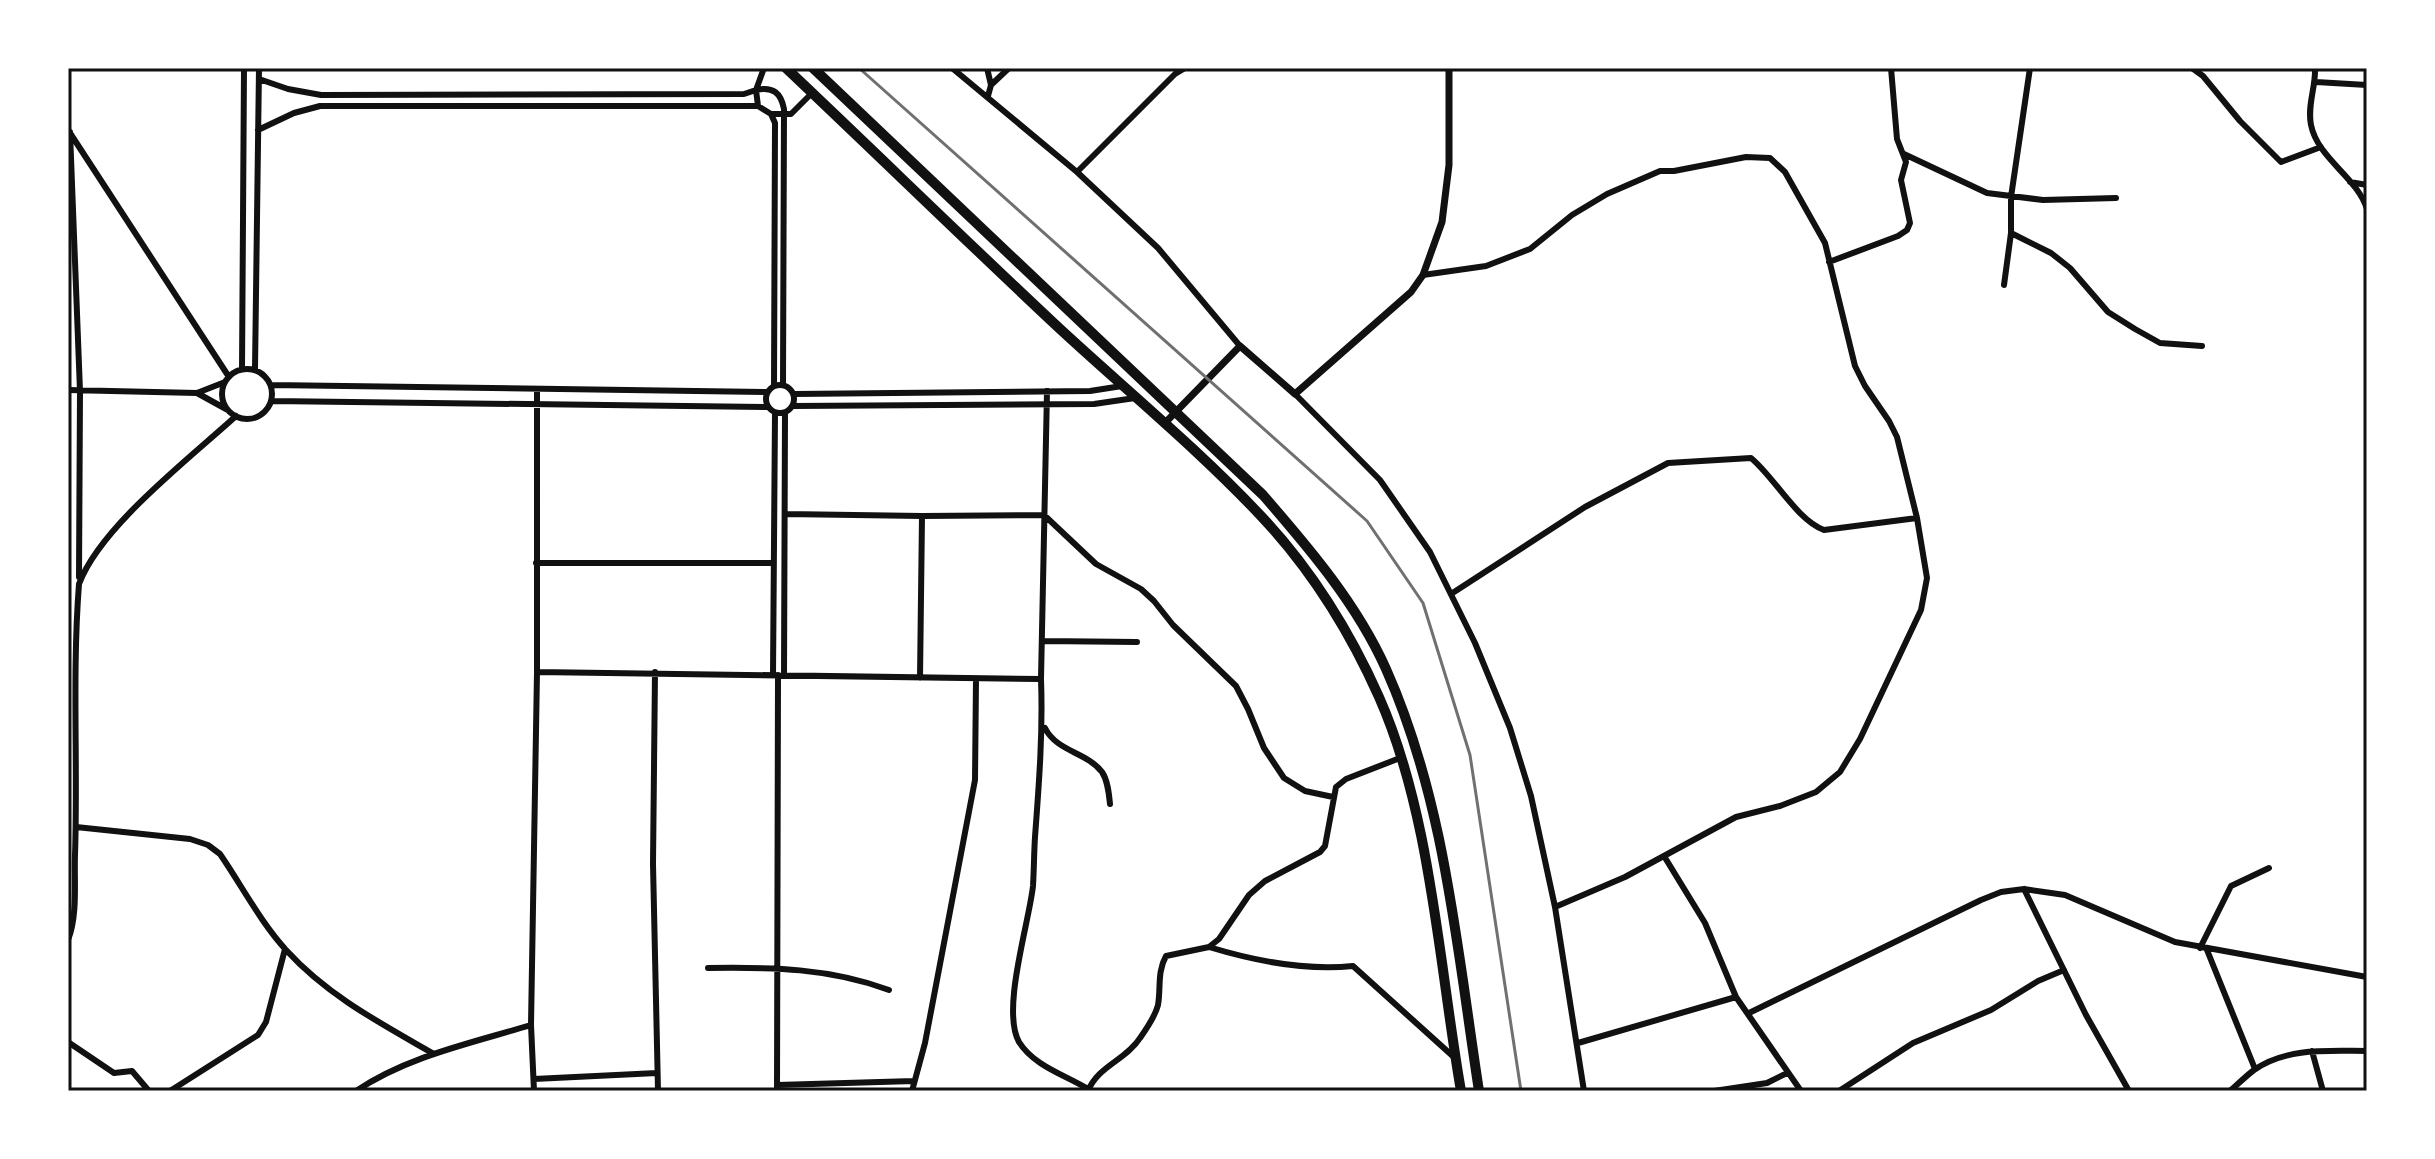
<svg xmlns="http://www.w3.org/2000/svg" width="2435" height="1159" font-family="Signika,sans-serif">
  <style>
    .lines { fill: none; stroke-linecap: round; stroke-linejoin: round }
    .minor { stroke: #111; stroke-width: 6 }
    .tertiary { stroke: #111; stroke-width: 7 }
    .trunk { stroke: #111; stroke-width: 10 }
    .rail { stroke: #707070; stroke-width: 3 }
    .neatline { fill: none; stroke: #111; stroke-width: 3 }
  </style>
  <rect width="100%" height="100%" fill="#fff"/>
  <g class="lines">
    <!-- minor -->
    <path class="minor" d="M952,68L1077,172L1158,248L1240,346
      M987,68L991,85L988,96
      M2192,68L2203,76L2240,121L2281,162L2321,147
      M2315,68C2316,87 2307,105 2311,125C2318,159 2357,177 2367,209
      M259,79L288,89L321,95L744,94L756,90L764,68
      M2316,82L2367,85
      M991,85L1009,68
      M758,106L756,90C773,86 781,93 784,109L783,385
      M771,114H791L812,93
      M258,130L294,113L320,106H758L771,114L775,123L774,386
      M70,132L80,391L79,577
      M70,133L229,377
      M1904,154L1987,193L2043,200L2116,198
      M1077,172L1175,74L1185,68
      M2350,182L2367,185
      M2011,233L2051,253L2070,268L2108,312L2135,329L2160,343L2202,346
      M1829,262L1898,236L1907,230L1910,223L1901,180L1906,162L1897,139L1891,68
      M1423,275L1486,266L1530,249L1572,215L1607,194L1660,171H1674L1746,157L1770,158L1785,172L1825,243L1855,366L1865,386L1889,421L1897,437L1917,518L1927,578L1921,610L1860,739L1840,772L1816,792L1780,806L1736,817L1625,877L1555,907
      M2004,285L2011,233V197L2030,68
      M222 394a25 25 0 1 1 50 0a25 25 0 1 1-50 0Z
      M242,369L244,68
      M255,369L259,68
      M766 399a14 14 0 1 1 28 0a14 14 0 1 1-28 0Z
      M271,385L767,392
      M68,390L197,393L225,382
      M197,393L226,409
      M794,394L1090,391L1122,386
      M1295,394L1380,480L1430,552L1475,643L1510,728L1531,796L1555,907L1584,1091
      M272,401L768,407
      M793,406L1094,404L1135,398
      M786,514L922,516L920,678
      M922,516L1044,515L1096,564L1141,589L1154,601L1173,625L1236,686L1248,709L1264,748L1284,778L1305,791L1333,797
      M536,563H773
      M1451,594L1585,507L1668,463L1751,458C1775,478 1796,519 1824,530L1917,518
      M1043,641L1137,642
      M537,672L1041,679L1047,391
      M655,672L653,864L658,1091
      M773,675L775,413
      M784,675L785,413
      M1041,679C1043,732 1039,784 1035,837C1034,853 1034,869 1033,886C1029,923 1001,1010 1019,1042C1034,1066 1065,1075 1088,1089
      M1045,728C1057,752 1087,752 1102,772C1108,781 1109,794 1110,804
      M76,827L190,839L208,845L220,854C242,886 261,923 287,951C328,996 382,1024 434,1054
      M1664,856L1705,923L1736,997
      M2024,889L2086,1015L2129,1091
      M68,940C78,915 74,881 75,855C78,764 72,674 79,584C100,527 190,458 236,416
      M1209,947C1255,961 1305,971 1353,966L1456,1059
      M2200,948L2231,886L2269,868
      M2207,950L2255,1069
      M708,968C771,967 830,968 889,990
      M1749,1013L1981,900L2001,892L2024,889L2065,895L2175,942L2367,977
      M68,1042L114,1073L132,1071L149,1091
      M1578,1043L1736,997L1801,1091
      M2312,1051L2323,1091
      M534,1079L657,1073
      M777,1085L914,1081
      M170,1091L258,1035L266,1022L285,949
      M356,1091C408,1056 472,1043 531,1025
      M534,1091L531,1025L537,672V391
      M777,1091L778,675
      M912,1091L925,1043L975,780L976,679
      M1088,1091C1098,1066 1126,1060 1140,1038C1147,1028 1155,1017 1158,1005C1161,988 1157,972 1166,956L1209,947L1219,939L1249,895L1265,881L1320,852L1325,846L1336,787L1346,779L1400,758
      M1714,1091L1767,1083L1787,1073
      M1839,1091L1913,1043L1991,1010L2038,981L2064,970
      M2230,1091C2238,1084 2246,1076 2254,1070C2287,1047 2329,1051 2367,1051"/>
    <!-- tertiary -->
    <path class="tertiary" d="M1164,424L1240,346L1295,394L1411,292L1423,275L1442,222L1449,165V68"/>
    <!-- trunk -->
    <path class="trunk" d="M786,68C877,154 967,242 1059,328C1126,390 1198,449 1261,516C1310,568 1350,632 1379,697C1431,814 1439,965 1461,1091
      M813,68L1263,495C1309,548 1357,604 1386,669C1445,801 1457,949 1479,1091"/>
    <!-- rail -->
    <path class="rail" d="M859,68L1367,521L1423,603L1470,755L1521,1091"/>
  </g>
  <!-- border -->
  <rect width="2435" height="1159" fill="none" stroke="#ffffff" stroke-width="140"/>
  <rect x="70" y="70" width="2295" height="1019" class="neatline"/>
</svg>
